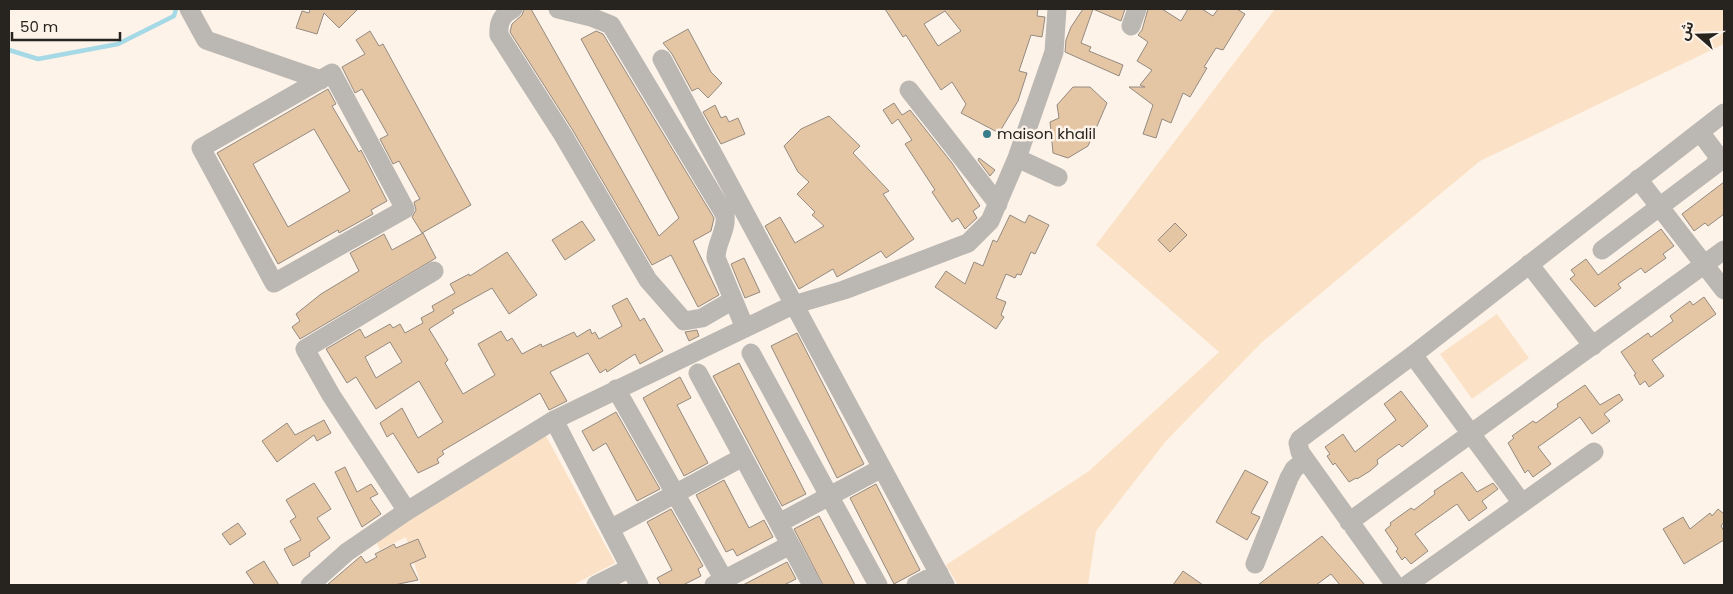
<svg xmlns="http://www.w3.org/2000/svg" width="1733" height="594" font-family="Poppins,'Noto Sans Arabic',sans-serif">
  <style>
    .green { fill: #fbe2c7 }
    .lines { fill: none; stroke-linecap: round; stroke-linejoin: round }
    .stream { stroke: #a6d9e6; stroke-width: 4.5 }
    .building { fill: #e4c6a5; stroke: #948a81; fill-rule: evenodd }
    .minor { stroke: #bbb7b2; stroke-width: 19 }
    .poi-dot { fill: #397d8c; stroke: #fdf3e8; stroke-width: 2 }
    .labels { text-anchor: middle; stroke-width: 5; stroke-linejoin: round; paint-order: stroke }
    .poi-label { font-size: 15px; fill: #27231f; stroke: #fdf3e8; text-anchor: start }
  </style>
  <rect width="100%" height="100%" fill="#fdf3e8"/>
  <!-- green -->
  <path class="green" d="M1275,9H1724V44L1480,161L1261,343L1166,441L1096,531L1088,585H958L946,565L1089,471L1219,352L1096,245Z
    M1497,314L1529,358L1472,399L1440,354Z
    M545,434L615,563L573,585H421L406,537L380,550L375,539Z"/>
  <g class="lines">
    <!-- stream -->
    <path class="stream" d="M9,50L38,59L118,44L174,16L176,9"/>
  </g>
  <!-- building -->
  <path class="building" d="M310,9H358L339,28L324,13L317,34L296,28L302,11L309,13Z
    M524,9H531L659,236L679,218L581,39L596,31L603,34L714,218L711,231L693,241L719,295L698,307L671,255L652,265L572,129L510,32L512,24L522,15Z
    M885,9H1038L1037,16L1045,17L1042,37L1031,35L1019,71L1027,73L1018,101L999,133L961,113L966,104L952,82L941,90L906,35L903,37ZM945,11L961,31L938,46L924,24Z
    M1083,9H1125L1121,21L1093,9L1081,43L1091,47L1089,51L1123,65L1119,76L1065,52L1066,40L1071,27Z
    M1148,9H1162L1181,21L1188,9H1202L1213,16L1218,9H1237L1245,14L1223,50L1216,48L1204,67L1207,68L1190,97L1183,93L1171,123L1162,119L1156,138L1143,134L1153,105L1129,87H1145L1140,85L1152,70L1137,61L1148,42L1138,35L1142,30Z
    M688,29L711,72L722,83L708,98L698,88L692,91L672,54L663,43Z
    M370,31L379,46L383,44L471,205L422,233L412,217L416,210L414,202L420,199L399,161L393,164L380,139L388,135L362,89L355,93L342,67L365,54L356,40Z
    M1073,87H1090L1107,103L1094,133L1089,135L1091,139L1088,146L1068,158L1053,153L1050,122L1059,118L1057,105Z
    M328,89L336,104L332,106L359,152L361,150L387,201L371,210L373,214L339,233L338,230L278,264L217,153ZM314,129L350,191L288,227L253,164Z
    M894,103L902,115L910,110L952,163L980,206L973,211L977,218L965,229L958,218L952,222L932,192L935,190L905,144L912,140L898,119L892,124L883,110Z
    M715,105L721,118L726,116L729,122L738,118L745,134L721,144L703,112Z
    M829,116L860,146L853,153L889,191L883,194L914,239L886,258L881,251L837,277L833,269L799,289L765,226L780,217L795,243L824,226L812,215L815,212L797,194L809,182L798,172L784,146L801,129Z
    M979,158L995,170L990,176L978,160Z
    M1724,182V214L1708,226L1705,223L1694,231L1682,214Z
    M1010,215L1025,223L1029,215L1049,225L1035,254L1031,252L1021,275L1017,274L1015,278L1006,274L996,298L1006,302L1001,315L1004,317L996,329L935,287L946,271L965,284L974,262L983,266L993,240L997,242Z
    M582,221L595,240L565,260L552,240Z
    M1175,223L1187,235L1170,252L1158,240Z
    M1661,229L1674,246L1663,254L1666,258L1645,273L1641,268L1618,284L1621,288L1595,307L1570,279L1575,275L1571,270L1586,259L1598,275Z
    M423,233L436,258L300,339L292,327L300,321L296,314L321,294L359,271L350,253L384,234L392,250Z
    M507,252L537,295L509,314L492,288L452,310L454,313L429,329L448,360L445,363L463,394L495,375L478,344L501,331L507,341L512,338L522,354L541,344L542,347L574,332L577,337L590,329L592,334L595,332L599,339L622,326L612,306L627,298L640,321L644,318L663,351L640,364L635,354L607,372L606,369L600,373L588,353L550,372L567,401L549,410L540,393L442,451L444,454L437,459L439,463L418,473L393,433L387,437L380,423L402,408L418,438L443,422L419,381L376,409L356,377L347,383L326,349L360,329L365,338L390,324L393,328L400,324L405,333L423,323L421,318L434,311L432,306L455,293L450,284L469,274L470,276ZM390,342L402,362L376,378L365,357Z
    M744,258L760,292L745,298L731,264Z
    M1704,297L1716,314L1652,360L1664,376L1649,387L1645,381L1640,385L1634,375L1636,374L1621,352L1648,333L1651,337L1673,321L1670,316L1690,301L1693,305Z
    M697,330L699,336L689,341L685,332Z
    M797,333L864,464L837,478L771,346Z
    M739,363L806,494L782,506L713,376Z
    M680,377L691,398L677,405L708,463L684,476L643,398Z
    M1585,385L1600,405L1619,394L1623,400L1604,414L1610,421L1592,434L1580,417L1538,447L1551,464L1533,477L1528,470L1525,473L1508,443L1514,438L1512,436L1533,421L1536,423L1558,407L1557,404Z
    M1401,391L1428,426L1402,447L1399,444L1377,460L1378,464L1370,471L1357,479L1356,478L1349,482L1335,463L1333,465L1327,456L1330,454L1325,447L1343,434L1355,452L1396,420L1384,404Z
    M616,412L660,489L637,501L606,443L593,451L582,431Z
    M324,420L331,433L317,441L314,435L277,462L262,441L287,423L295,435Z
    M345,467L357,492L371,484L378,494L370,498L381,514L362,527L335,472Z
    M1245,470L1268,482L1251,513L1260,517L1247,540L1216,522Z
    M1462,472L1477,492L1493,483L1498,489L1482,501L1487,508L1469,521L1457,504L1415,534L1428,551L1411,564L1405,557L1402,560L1396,551L1398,549L1385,530L1391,525L1390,523L1411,508L1414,510L1435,494L1434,491Z
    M724,480L749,528L764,520L773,537L737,556L733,549L726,552L696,495Z
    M314,483L331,509L317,518L330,538L309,553L310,556L293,566L284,549L301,540L290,521L296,517L286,500Z
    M876,484L920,570L894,584L850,498Z
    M671,509L703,566L698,569L701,576L683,585H661L657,578L672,570L647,522Z
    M1718,509L1724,514V522L1721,526L1724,531V540L1684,564L1663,529L1683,517L1690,529L1710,513L1712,516Z
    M819,516L842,560L855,585H823L794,529Z
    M238,523L246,534L230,545L222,534Z
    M1322,536L1365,585H1340L1331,574L1316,585H1258Z
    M418,539L426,557L410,564L418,580L394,585H327L361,556L366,563L377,557L375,554L394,544L396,548Z
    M264,561L270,571L279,585H255L246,572Z
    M787,562L796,579L784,585H743Z
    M1183,571L1203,585H1173Z"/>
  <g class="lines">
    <!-- minor -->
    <path class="minor" d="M189,9L206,40L321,80
      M513,9C501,15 498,23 499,35L563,135L648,280L684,321L702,318L733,300
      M558,9L591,17L611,25L725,215C727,231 716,242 716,258L745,328
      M1131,26L1137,9
      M662,59L945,585
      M332,73L405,209L274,283L201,148Z
      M909,90L998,204
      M1017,158L1058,177
      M1638,179L1724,290
      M1602,250L1715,165L1718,156L1700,132
      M1529,264L1593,346
      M751,353L878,585
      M1413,355L1522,503
      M698,373L812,585
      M616,389L727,585
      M554,420L639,585
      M407,511L331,395L305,349L434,271
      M1349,522L1724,250
      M779,523L882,468
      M610,529L743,457
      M1255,564L1289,478L1294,469L1305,460
      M310,585L347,552L407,511L554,420L793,305L844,290L968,243L990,221L1017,158L1054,52L1057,9
      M596,585L630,568
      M714,585L790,545
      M916,585L939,573
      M1395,585L1300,452L1298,443L1300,439L1413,355L1724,113
      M1407,585L1594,452"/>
  </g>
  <!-- markers -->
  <circle class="poi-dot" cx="987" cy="134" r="5"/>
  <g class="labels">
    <!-- poi labels -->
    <g class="poi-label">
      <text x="997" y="139">maison khalil</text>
    </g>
  </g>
  <!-- border -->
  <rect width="1733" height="594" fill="none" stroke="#27231f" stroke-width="20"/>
  <!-- north arrow -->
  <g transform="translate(1698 35) rotate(290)" stroke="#fdf3e8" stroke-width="4" paint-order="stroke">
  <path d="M0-4L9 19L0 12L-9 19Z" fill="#27231f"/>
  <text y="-8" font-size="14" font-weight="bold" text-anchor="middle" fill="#27231f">ش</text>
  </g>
  <!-- scale -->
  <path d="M12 32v8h108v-8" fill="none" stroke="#27231f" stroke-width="2.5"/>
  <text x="20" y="32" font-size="15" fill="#27231f" stroke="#fdf3e8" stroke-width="4" paint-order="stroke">50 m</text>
</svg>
